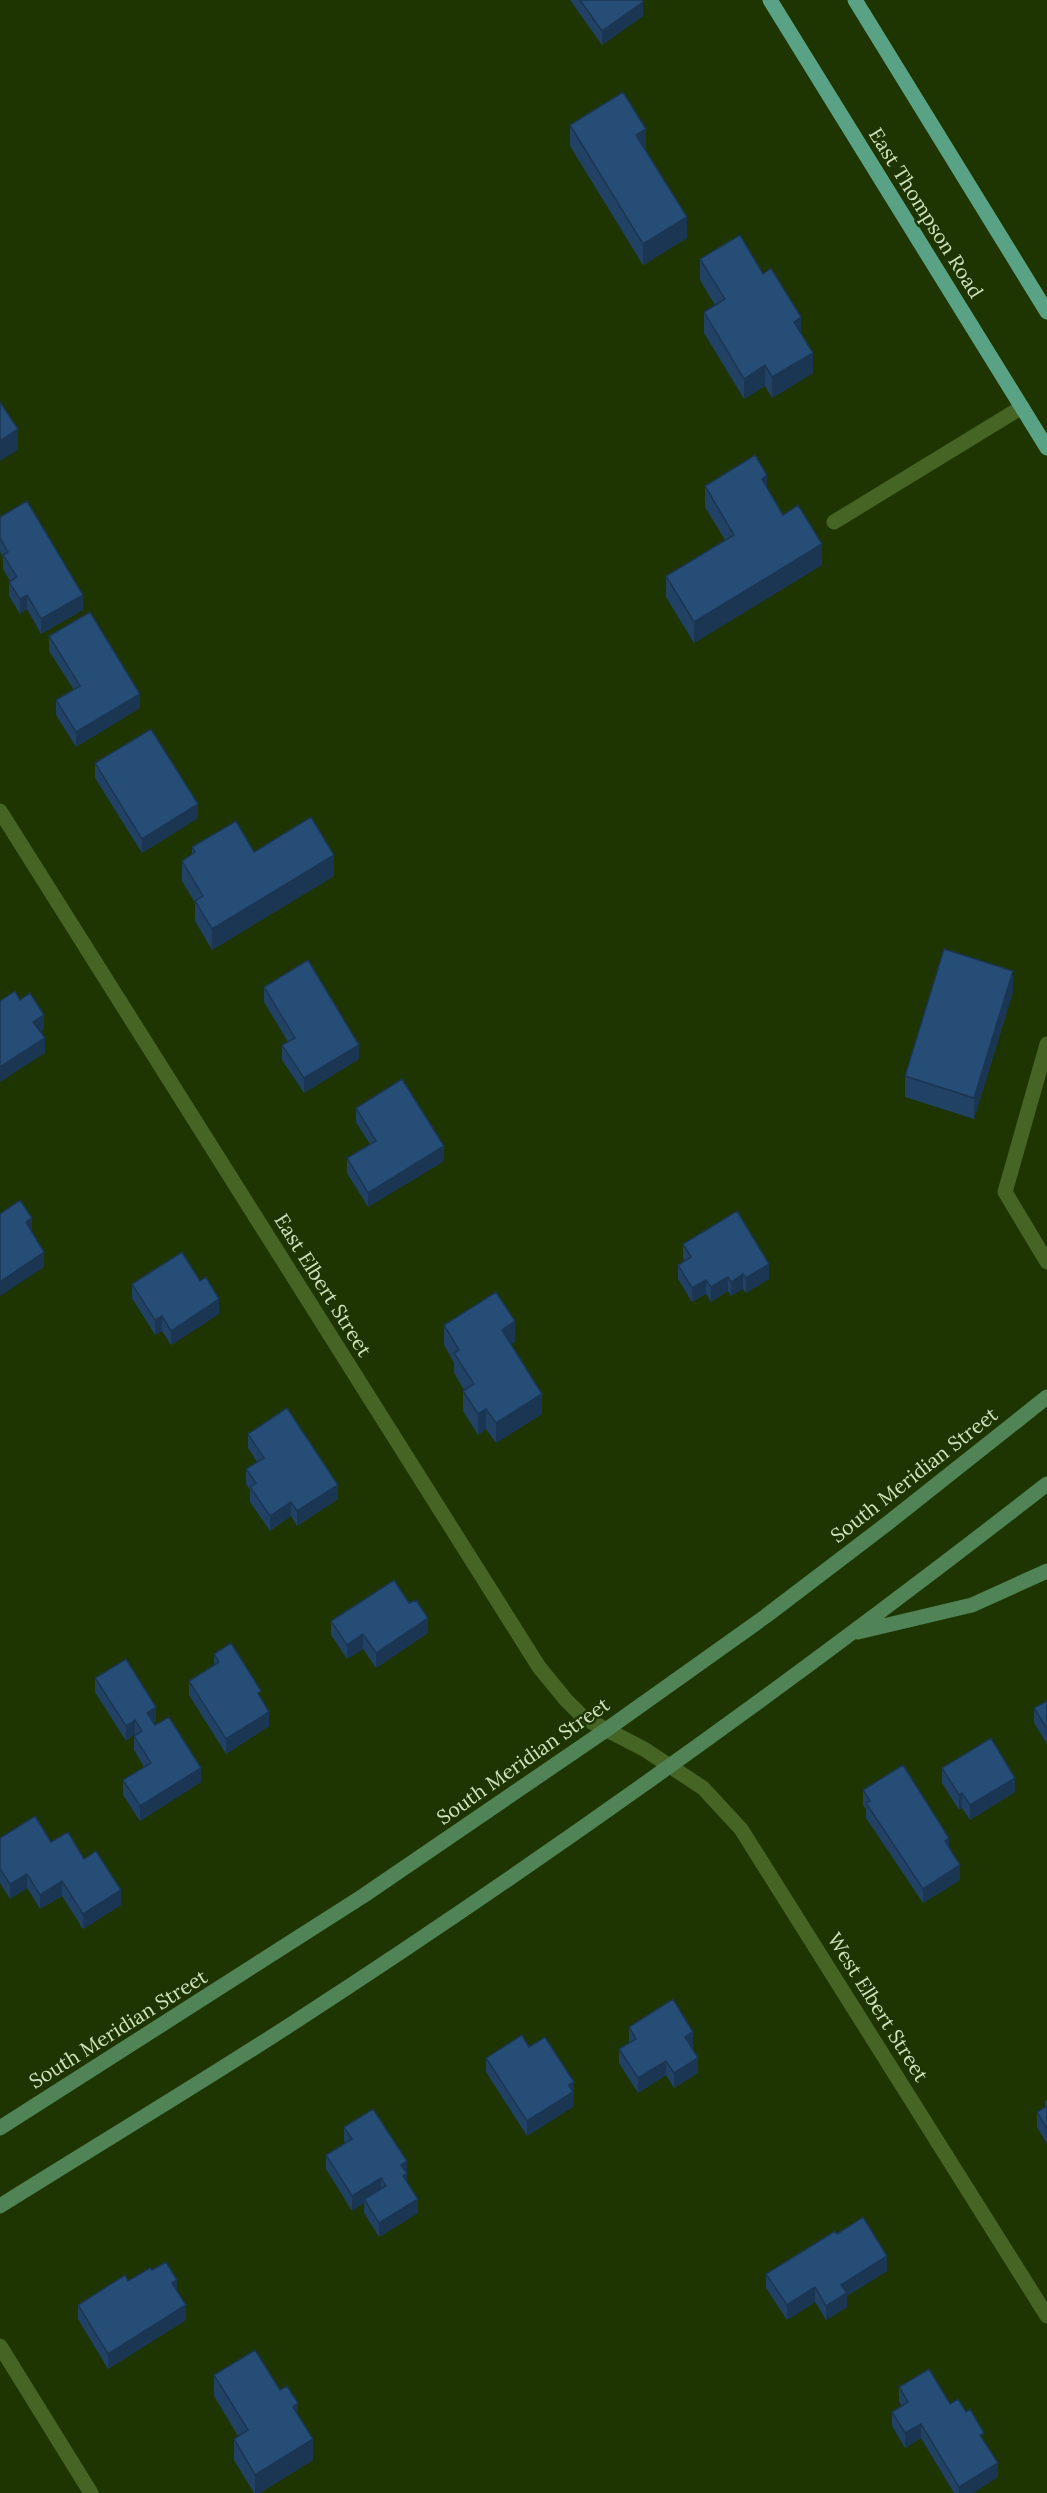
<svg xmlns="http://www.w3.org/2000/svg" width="1047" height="2493" font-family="Lora,serif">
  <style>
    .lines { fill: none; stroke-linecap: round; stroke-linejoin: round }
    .service { stroke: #466424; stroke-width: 15 }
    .minor { stroke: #466424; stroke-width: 15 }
    .secondary { stroke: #508355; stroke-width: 15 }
    .primary { stroke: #5aa286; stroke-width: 15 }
    .wall { fill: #214265 }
    .shaded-wall { fill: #1b3652 }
    .building { fill: #264d75; stroke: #1b3652; stroke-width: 1.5 }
    .labels { text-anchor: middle; stroke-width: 5; stroke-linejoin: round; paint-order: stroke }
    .street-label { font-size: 20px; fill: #cfe1bf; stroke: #1e3401 }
  </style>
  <rect width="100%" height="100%" fill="#1e3401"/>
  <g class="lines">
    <!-- service -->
    <path class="service" d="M834,522L1022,407
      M1047,1044L1005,1192L1047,1262"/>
    <!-- minor -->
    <path class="minor" d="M0,811L539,1667L566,1700L584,1718L644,1749L703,1788L741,1829L1047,2316
      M0,2346L91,2493"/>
    <!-- secondary -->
    <path class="secondary" d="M858,1632L972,1605L1047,1571
      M0,2128L363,1896L606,1730L766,1616L888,1523L1047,1397
      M0,2206C97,2145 196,2086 293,2023C552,1855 803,1674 1047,1484"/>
    <!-- primary -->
    <path class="primary" d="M770,0L1047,448
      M855,0L1047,312"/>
  </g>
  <!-- wall -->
  <path class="wall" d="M570,0H642L643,16L602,45Z
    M570,125L646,150L687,238L643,265L570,146Z
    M700,259L763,274L801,334L813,373L772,398L765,386L744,399L704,333V312L715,305L700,280Z
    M705,486L767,488L783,515L822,565L694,643L666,597V576L725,540L705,507Z
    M0,517L83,610L41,634L27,609L20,614L9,596V582L10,581L3,569V558L0,552Z
    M49,636L140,708L76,747L56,715V700L74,690L49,651Z
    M95,763L198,818L142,853L95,778Z
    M192,847L254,852L334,876L212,950L195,921V903L182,881V861L192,854Z
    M264,987L359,1059L304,1093L282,1060V1045L288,1042L264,1002Z
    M1013,992L974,1119L905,1097V1076Z
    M356,1108L444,1161L368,1207L347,1173V1158L370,1144L356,1122Z
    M683,1244L769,1279L746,1293L743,1289L731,1296L728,1291L711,1302L706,1294L692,1302L678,1279V1265L684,1261L683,1258Z
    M132,1284L219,1314L171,1345L162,1331L155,1335L132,1298Z
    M444,1325L515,1342L511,1344L542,1414L496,1443L486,1429L478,1435L463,1411V1391L464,1390L454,1373V1363L444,1345Z
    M248,1434L338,1499L297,1526L291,1516L270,1531L250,1502V1490L246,1484V1469L257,1462L248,1448Z
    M331,1621L428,1633L376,1668L363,1649L347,1659L331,1635Z
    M214,1654L261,1699L269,1726L226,1754L189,1695V1681L214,1665Z
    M95,1678L156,1721L153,1723L201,1782L140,1821L123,1795V1780L144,1767L134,1750V1736L135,1734L126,1741L95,1692Z
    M1047,1701V1744L1034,1723V1708Z
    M942,1768L1015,1792L970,1820L962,1808L959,1810L942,1783Z
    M863,1790L949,1847L960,1880L923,1903L866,1818V1809L863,1805Z
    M0,1838L51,1842L84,1859L121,1905L83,1929L62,1896L40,1909L27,1888L10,1899L0,1883Z
    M629,2027L693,2047L691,2048L698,2073L674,2088L666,2075L638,2093L619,2063V2049L629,2042Z
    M529,2047L574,2082L573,2107L527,2136L486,2072V2058Z
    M1047,2100V2144L1037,2127V2112L1045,2107V2101Z
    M344,2127L407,2172V2182L418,2213L379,2237L364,2213V2203L352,2211L326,2169V2155L345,2143L344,2141Z
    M837,2234L887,2271L847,2296V2307L826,2320L815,2302L787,2320L766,2288V2274Z
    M152,2270L177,2291L186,2320L108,2369L78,2319V2305Z
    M214,2375L280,2390L298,2415L313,2460L260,2493H254L234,2460V2439L238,2436L214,2396Z
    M899,2387L950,2404L984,2441L998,2477L973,2493H954L921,2438L905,2448L892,2426V2412L902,2406L899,2402Z"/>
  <!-- shaded-wall -->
  <path class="shaded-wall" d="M643,2V16L602,45V31Z
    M646,129V150L636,135Z
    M687,217V238L643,265V244Z
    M801,317V338L794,322Z
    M813,353V373L772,398V377Z
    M765,365V386L744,399V379Z
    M18,429V450L0,461V441Z
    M767,475V496L762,479Z
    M822,544V565L694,643V622Z
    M27,595V609L20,614V599Z
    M83,595V610L41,634V619Z
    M140,694V708L76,747V732Z
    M198,804V818L142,853V839Z
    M334,855V876L212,950V929Z
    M1013,971V992L974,1119V1098Z
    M44,1015V1030L33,1036V1022Z
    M45,1038V1053L0,1082V1067Z
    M359,1045V1059L304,1093V1078Z
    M444,1146V1161L368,1207V1193Z
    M32,1218V1232L26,1222Z
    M44,1252V1267L0,1296V1282Z
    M769,1264V1279L746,1293V1278Z
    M743,1274V1289L731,1296V1282Z
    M728,1277V1291L711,1302V1287Z
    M706,1280V1294L692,1302V1288Z
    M219,1299V1314L171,1345V1331Z
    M162,1316V1331L155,1335V1320Z
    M515,1321V1342L502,1350V1330Z
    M542,1394V1414L496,1443V1423Z
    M486,1409V1429L478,1435V1414Z
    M338,1485V1499L297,1526V1511Z
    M291,1502V1516L270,1531V1516Z
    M428,1618V1633L376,1668V1653Z
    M363,1634V1649L347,1659V1645Z
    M156,1707V1721L147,1728V1713Z
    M269,1712V1726L226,1754V1739Z
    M135,1720V1734L126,1741V1726Z
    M201,1768V1782L140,1821V1806Z
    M1015,1778V1792L970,1820V1805Z
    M962,1793V1808L959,1810V1795Z
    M949,1838V1853L945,1841Z
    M960,1865V1880L923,1903V1889Z
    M27,1874V1888L10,1899V1884Z
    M62,1881V1896L40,1909V1895Z
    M121,1890V1905L83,1929V1914Z
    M693,2032V2047L685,2052V2037Z
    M698,2058V2073L674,2088V2073Z
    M666,2061V2075L638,2093V2078Z
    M574,2082L573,2107L527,2136V2121L569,2085Z
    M407,2161V2188L403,2190L401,2165Z
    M381,2178V2192L364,2199V2203L352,2211V2196Z
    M418,2199V2213L379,2237V2223Z
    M887,2256V2271L847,2296V2307L826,2320V2306L841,2285Z
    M177,2280V2294L172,2283Z
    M815,2287V2302L787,2320V2305Z
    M186,2305V2320L108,2369V2354Z
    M298,2403V2424L293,2407Z
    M921,2424V2438L905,2448V2433Z
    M313,2439V2460L260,2493H255V2475Z
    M998,2463V2477L973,2493H959V2487Z"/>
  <!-- building -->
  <path class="building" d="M580,0H642L643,2L602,31Z
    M623,92L646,129L636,135L687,217L643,244L570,125Z
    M740,235L763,274L771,268L801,317L794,322L813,353L772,377L765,365L744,379L704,312L725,299L700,259Z
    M0,402L18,429L0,441Z
    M755,455L767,475L762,479L783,515L798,505L822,544L694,622L666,576L734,535L705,486Z
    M27,501L83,595L41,619L27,595L20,599L9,582L17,577L3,555L8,552L0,538V517Z
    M90,612L140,694L76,732L56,700L80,686L49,636Z
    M151,729L198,804L142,839L95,763Z
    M311,817L334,855L212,929L195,901L203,896L182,861L195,852L192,847L236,821L254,852Z
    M944,949L1013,971L974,1098L905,1076Z
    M308,960L359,1045L304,1078L282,1045L295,1038L264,987Z
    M15,991L20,1000L30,993L44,1015L33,1022L45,1038L0,1067V1001Z
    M402,1079L444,1146L368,1193L347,1158L376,1141L356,1108Z
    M20,1200L32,1218L26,1222L44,1252L0,1282V1214Z
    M737,1211L769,1264L746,1278L743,1274L731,1282L728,1277L711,1287L706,1280L692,1288L678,1265L691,1257L683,1244Z
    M182,1252L200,1281L206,1277L219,1299L171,1331L162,1316L155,1320L132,1284Z
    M496,1292L515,1321L502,1330L542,1394L496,1423L486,1409L478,1414L463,1391L474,1384L454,1353L459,1350L444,1325Z
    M287,1408L338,1485L297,1511L291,1502L270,1516L250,1487L256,1483L246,1469L264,1458L248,1434Z
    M394,1580L409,1603L416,1600L428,1618L376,1653L363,1634L347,1645L331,1621Z
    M231,1643L261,1691L258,1693L269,1712L226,1739L189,1681L219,1662L214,1654Z
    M126,1659L156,1707L147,1713L155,1725L169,1717L201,1768L140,1806L123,1780L151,1763L134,1736L142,1731L135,1720L126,1726L95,1678Z
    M1047,1701V1729L1034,1708Z
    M991,1738L1015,1778L970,1805L962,1793L959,1795L942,1768Z
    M903,1765L949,1838L945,1841L960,1865L923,1889L866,1803L870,1801L863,1790Z
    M35,1816L51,1842L68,1832L84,1859L96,1851L121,1890L83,1914L62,1881L40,1895L27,1874L10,1884L0,1869V1838Z
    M673,1999L693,2032L685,2037L698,2058L674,2073L666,2061L638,2078L619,2049L636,2039L629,2027Z
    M522,2035L529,2047L545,2037L574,2082L569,2085L573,2092L527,2121L486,2058Z
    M1047,2106V2129L1037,2112Z
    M373,2109L407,2161L401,2165L407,2173L403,2176L418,2199L379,2223L364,2199L386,2186L381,2178L352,2196L326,2155L352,2139L344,2127Z
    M863,2217L887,2256L841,2285L847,2293L826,2306L815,2287L787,2305L766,2274L835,2231L837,2234Z
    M166,2262L177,2280L172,2283L186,2305L108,2354L78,2305L125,2275L128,2281L150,2268L152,2270Z
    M255,2350L280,2390L287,2386L298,2403L293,2407L313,2439L255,2475L234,2439L248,2430L214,2375Z
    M929,2369L950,2404L958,2399L966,2412L970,2409L984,2433L980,2435L998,2463L959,2487L921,2424L905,2433L892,2412L908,2402L899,2387Z"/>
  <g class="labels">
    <!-- street labels -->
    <g class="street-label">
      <text transform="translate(926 213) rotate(58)" y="7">East Thompson Road</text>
      <text transform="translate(323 1285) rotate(58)" y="7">East Elbert Street</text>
      <text transform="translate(914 1475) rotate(-38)" y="7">South Meridian Street</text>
      <text transform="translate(523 1761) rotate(-35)" y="7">South Meridian Street</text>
      <text transform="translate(878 2007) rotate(58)" y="7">West Elbert Street</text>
      <text transform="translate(118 2029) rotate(-32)" y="7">South Meridian Street</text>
    </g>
  </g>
</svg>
